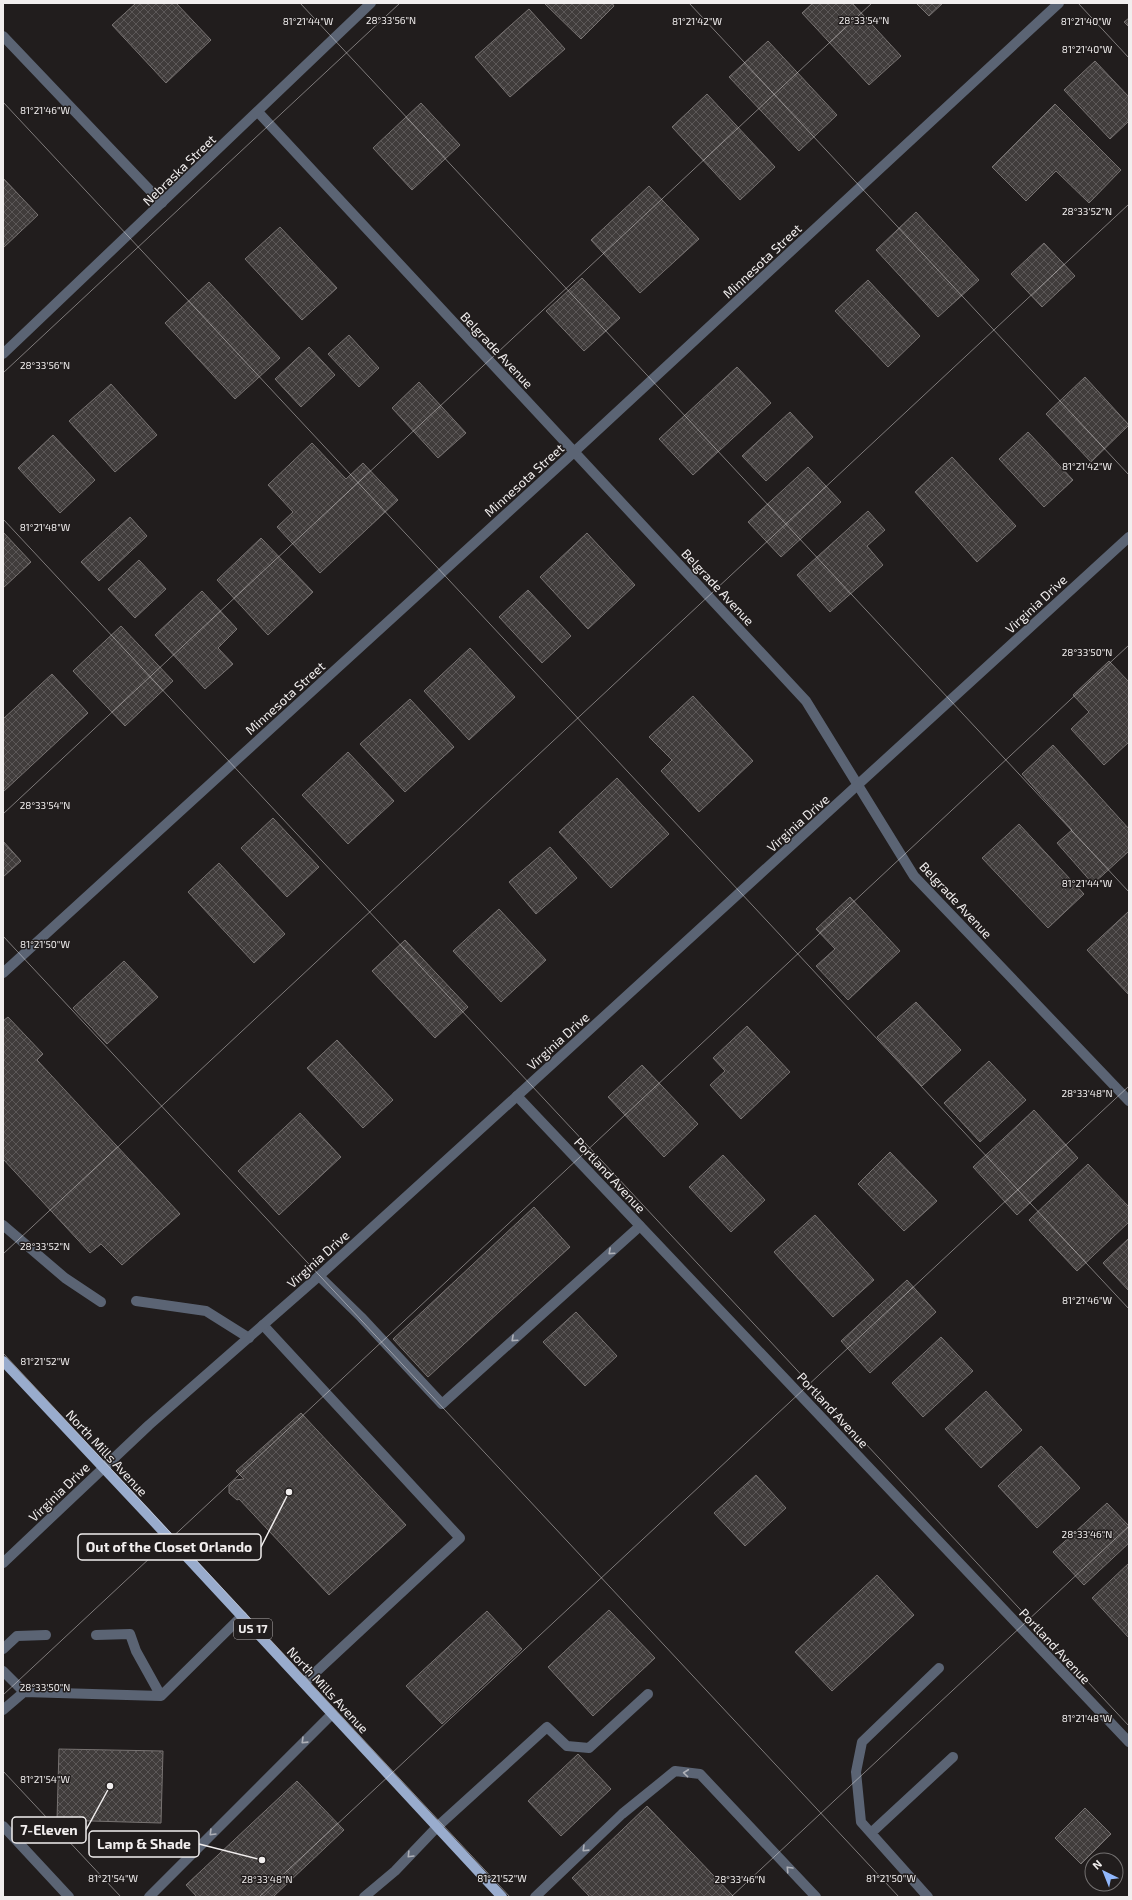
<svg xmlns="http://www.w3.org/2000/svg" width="1132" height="1900" font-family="'Exo 2',sans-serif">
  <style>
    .building { fill: url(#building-cross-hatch); stroke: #787372 }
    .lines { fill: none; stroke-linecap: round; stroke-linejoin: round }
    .service { stroke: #5b6474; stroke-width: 10 }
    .minor { stroke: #5b6474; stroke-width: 10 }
    .tertiary { stroke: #5b6474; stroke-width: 10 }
    .primary { stroke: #99accd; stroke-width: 10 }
    .oneway { stroke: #aeb0b7 }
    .ticks { fill: none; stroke: #f1eeee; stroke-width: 1; stroke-opacity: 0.45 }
    .labels { text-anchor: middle; stroke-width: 3; stroke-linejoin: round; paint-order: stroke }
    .shield { fill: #211d1d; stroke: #b3afaf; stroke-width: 1 }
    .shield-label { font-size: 12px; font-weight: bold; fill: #f1eeee }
    .street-label { font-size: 13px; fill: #f1eeee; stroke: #211d1d }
    .ticks-label { font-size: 10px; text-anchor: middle; fill: #f1eeee; stroke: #211d1d; stroke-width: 3; stroke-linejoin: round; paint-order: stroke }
    .leader { fill: none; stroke: #f1eeee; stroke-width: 1.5 }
    .callout-dot { fill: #f1eeee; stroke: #211d1d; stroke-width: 1.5 }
    .callout { fill: #211d1d; stroke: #f1eeee; stroke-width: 1.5 }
    .callout-label { font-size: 14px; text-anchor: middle; font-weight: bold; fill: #f1eeee }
  </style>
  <defs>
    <pattern id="building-cross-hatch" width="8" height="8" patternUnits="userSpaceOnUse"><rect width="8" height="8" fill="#403c3b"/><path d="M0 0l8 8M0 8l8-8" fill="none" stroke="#5c5858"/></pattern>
  </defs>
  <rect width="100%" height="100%" fill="#211d1d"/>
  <!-- building -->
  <path class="building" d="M136,3H176L211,40L166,83L112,25Z
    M544,3H612L614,6L581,39Z
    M813,3H852L901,56L869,85L802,13Z
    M916,3H943L929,16Z
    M529,9L565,49L510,97L475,57Z
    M1129,18V27L1124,22Z
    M768,41L837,115L799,151L729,77Z
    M1095,61L1129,97V121L1110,139L1064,90Z
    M707,94L775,167L740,200L672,127Z
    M421,103L460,145L412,190L373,148Z
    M1055,104L1121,170L1089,203L1056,171L1026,201L992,167Z
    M3,178L38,215L3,248Z
    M649,186L699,239L640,293L591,240Z
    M916,212L979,280L938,317L876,250Z
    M280,227L337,288L302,320L245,259Z
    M1044,243L1075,276L1042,307L1011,274Z
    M582,278L620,318L584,351L546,311Z
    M868,280L920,336L888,367L835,311Z
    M209,282L280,358L235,399L165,323Z
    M349,335L379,368L359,387L328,354Z
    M309,347L335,375L301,407L275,379Z
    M737,367L771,403L693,475L659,439Z
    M1085,377L1129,425L1091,462L1046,414Z
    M419,382L466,433L438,458L392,408Z
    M111,384L157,435L115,472L69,421Z
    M790,412L813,437L766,481L742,456Z
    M1028,432L1073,480L1044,507L999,459Z
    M53,435L95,480L60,513L18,468Z
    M312,443L346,479L363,463L398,500L320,573L277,527L293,512L268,485Z
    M952,457L1016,526L977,562L915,492Z
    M808,467L841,502L781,557L748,522Z
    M868,511L885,530L867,546L883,565L830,612L797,575Z
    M130,517L147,536L99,581L81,562Z
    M3,532L31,562L3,588Z
    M587,533L635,585L588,629L540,577Z
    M261,538L313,592L268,635L217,580Z
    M139,560L166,589L135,618L108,589Z
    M528,590L571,636L542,663L499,617Z
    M202,591L237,629L218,648L233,664L205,689L155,635Z
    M121,626L173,681L125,726L73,671Z
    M470,648L515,697L469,740L424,691Z
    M1109,661L1129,682V742L1104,765L1071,729L1089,712L1073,695Z
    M52,674L88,713L3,792V719Z
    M693,696L753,761L699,812L661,771L672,760L649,737Z
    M410,699L454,747L405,792L360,744Z
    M1053,745L1129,829V851L1093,884L1057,843L1072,830L1022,774Z
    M348,752L394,801L348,844L302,795Z
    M617,778L669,834L611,888L559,832Z
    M273,818L319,867L287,897L241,848Z
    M1019,824L1084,894L1048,928L982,858Z
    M3,841L21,861L3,877Z
    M550,847L577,878L536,914L509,882Z
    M219,863L285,934L254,963L188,892Z
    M850,897L900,951L848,1000L816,966L835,949L816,929Z
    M499,909L546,960L501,1002L453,951Z
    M1129,911V995L1087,950Z
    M405,940L468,1007L435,1038L372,971Z
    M124,961L158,997L107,1044L73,1008Z
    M916,1002L961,1050L922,1086L877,1037Z
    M8,1017L43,1054L37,1060L180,1214L122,1265L101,1244L90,1253L3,1159V1021Z
    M747,1026L790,1072L741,1119L710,1085L725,1071L713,1058Z
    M337,1040L393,1100L363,1128L307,1068Z
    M989,1061L1026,1100L980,1142L944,1103Z
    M642,1065L698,1124L664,1157L608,1097Z
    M1034,1110L1078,1158L1017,1215L973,1167Z
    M300,1113L341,1157L279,1215L238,1171Z
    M890,1152L937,1201L904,1231L858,1184Z
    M723,1155L765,1200L731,1232L689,1187Z
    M1088,1164L1129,1207V1222L1077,1271L1029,1220Z
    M534,1207L570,1247L428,1377L393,1339Z
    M815,1215L874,1280L833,1317L774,1252Z
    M1129,1238V1291L1103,1263Z
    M907,1280L936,1312L870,1373L841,1341Z
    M576,1312L617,1356L585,1386L543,1342Z
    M941,1337L973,1371L923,1417L892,1383Z
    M986,1391L1022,1430L981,1468L945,1429Z
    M301,1413L406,1525L329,1595L239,1499L237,1500L229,1493V1486L235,1480L244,1479L236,1471Z
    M1041,1446L1080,1488L1037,1528L998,1486Z
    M756,1475L786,1508L745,1546L714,1513Z
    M1107,1503L1129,1526V1543L1084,1585L1053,1552Z
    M1129,1563V1638L1092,1598Z
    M877,1575L914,1615L832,1691L795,1652Z
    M609,1610L655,1658L593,1716L548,1667Z
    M487,1611L522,1649L442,1724L406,1686Z
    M59,1749L163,1751L161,1823L57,1820Z
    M578,1754L611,1789L561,1836L528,1801Z
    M297,1781L344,1830L273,1897H197L186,1885Z
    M647,1806L734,1897H590L572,1878Z
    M1085,1808L1111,1834L1081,1864L1055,1838Z"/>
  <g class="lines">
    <!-- service -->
    <path class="service" d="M3,1225L65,1278L101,1302
      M319,1276L361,1317L442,1404L640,1226
      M136,1301L206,1311L249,1338
      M263,1325L460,1538L304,1683
      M96,1635L130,1634L136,1651L161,1696
      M3,1649L17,1636L46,1635
      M3,1671L24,1692L161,1696L242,1616
      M3,1710L24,1692
      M871,1833L953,1757
      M149,1897L332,1714
      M364,1897L395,1871L437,1827L547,1727L567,1746L589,1748L648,1694
      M535,1897L622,1814L675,1771L700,1774L816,1897
      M928,1897L861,1822L856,1772L862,1742L939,1668"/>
    <!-- minor -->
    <path class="minor" d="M3,36L162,203
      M258,112L806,701L914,876L1129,1101
      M3,973L574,452L1059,3
      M517,1096L1129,1742
      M3,1826L69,1897"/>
    <!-- tertiary -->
    <path class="tertiary" d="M3,354L371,3
      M3,1563L149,1425L319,1276L517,1096L1129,537"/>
    <!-- primary -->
    <path class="primary" d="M3,1361L145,1512L502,1897"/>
  </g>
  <!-- one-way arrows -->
  <defs><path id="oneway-chevron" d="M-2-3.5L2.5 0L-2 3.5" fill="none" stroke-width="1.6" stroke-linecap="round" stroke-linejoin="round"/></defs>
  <g class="oneway">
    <use href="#oneway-chevron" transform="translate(611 1252) rotate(138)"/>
    <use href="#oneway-chevron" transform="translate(514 1339) rotate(138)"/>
    <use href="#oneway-chevron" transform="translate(304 1741) rotate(136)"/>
    <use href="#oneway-chevron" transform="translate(686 1773) rotate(-174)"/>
    <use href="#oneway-chevron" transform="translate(212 1833) rotate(135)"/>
    <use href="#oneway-chevron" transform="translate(585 1849) rotate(136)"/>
    <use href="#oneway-chevron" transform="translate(410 1855) rotate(134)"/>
    <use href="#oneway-chevron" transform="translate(789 1869) rotate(-133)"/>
  </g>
  <!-- ticks -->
  <path class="ticks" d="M300,3L1129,892M689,3L1129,475M1078,3L1129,58M3,102L1129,1309M3,373L400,3M3,519L1129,1726M3,814L872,3M3,936L899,1897M3,1254L1129,204M3,1353L510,1897M3,1695L1129,645M3,1771L121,1897M259,1897L1129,1086M731,1897L1129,1526"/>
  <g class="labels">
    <!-- shield labels -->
    <rect class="shield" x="234" y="1619" width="38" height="20" rx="3"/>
    <g class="shield-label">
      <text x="253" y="1633">US 17</text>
    </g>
    <!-- street labels -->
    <g class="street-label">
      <text transform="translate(179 170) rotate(-44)" y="5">Nebraska Street</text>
      <text transform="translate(762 261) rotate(-43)" y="5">Minnesota Street</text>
      <text transform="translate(497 350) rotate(47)" y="5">Belgrade Avenue</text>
      <text transform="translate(524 480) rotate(-42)" y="5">Minnesota Street</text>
      <text transform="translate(718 587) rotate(47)" y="5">Belgrade Avenue</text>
      <text transform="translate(1036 604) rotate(-43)" y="5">Virginia Drive</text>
      <text transform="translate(285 698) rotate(-42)" y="5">Minnesota Street</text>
      <text transform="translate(798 823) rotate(-42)" y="5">Virginia Drive</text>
      <text transform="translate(956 900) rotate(47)" y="5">Belgrade Avenue</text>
      <text transform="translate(558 1041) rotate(-42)" y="5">Virginia Drive</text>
      <text transform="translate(610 1175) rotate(47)" y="5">Portland Avenue</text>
      <text transform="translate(318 1259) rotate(-42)" y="5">Virginia Drive</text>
      <text transform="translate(833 1410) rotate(47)" y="5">Portland Avenue</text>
      <text transform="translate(107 1453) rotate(47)" y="5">North Mills Avenue</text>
      <text transform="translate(59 1492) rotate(-44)" y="5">Virginia Drive</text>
      <text transform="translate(1055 1646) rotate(47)" y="5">Portland Avenue</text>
      <text transform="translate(328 1690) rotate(47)" y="5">North Mills Avenue</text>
    </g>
  </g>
  <g class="ticks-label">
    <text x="391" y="24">28°33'56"N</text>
    <text x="864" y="24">28°33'54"N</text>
    <text x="308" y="25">81°21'44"W</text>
    <text x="697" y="25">81°21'42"W</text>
    <text x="1086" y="25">81°21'40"W</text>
    <text x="1087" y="53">81°21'40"W</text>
    <text x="45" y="114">81°21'46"W</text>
    <text x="1087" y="215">28°33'52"N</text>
    <text x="45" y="369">28°33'56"N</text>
    <text x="1087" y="470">81°21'42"W</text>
    <text x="45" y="531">81°21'48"W</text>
    <text x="1087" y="656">28°33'50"N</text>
    <text x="45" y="809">28°33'54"N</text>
    <text x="1087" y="887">81°21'44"W</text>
    <text x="45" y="948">81°21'50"W</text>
    <text x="1087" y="1097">28°33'48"N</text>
    <text x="45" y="1250">28°33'52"N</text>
    <text x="1087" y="1304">81°21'46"W</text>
    <text x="45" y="1365">81°21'52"W</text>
    <text x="1087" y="1538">28°33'46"N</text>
    <text x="45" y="1691">28°33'50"N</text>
    <text x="1087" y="1722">81°21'48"W</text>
    <text x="45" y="1783">81°21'54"W</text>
    <text x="113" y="1882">81°21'54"W</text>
    <text x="502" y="1882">81°21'52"W</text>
    <text x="891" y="1882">81°21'50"W</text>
    <text x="267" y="1883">28°33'48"N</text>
    <text x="740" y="1883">28°33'46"N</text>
  </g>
  <!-- callouts -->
  <path class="leader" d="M289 1492L261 1547M110 1786L86 1830M262 1860L199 1844"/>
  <g class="callout-dot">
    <circle cx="289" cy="1492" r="4"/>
    <circle cx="110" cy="1786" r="4"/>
    <circle cx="262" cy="1860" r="4"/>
  </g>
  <g class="callout">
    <rect x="78" y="1534" width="183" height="26" rx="4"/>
    <rect x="12" y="1817" width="74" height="26" rx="4"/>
    <rect x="89" y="1831" width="110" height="26" rx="4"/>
  </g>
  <g class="callout-label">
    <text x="169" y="1552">Out of the Closet Orlando</text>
    <text x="49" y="1835">7-Eleven</text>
    <text x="144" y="1849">Lamp &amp; Shade</text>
  </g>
  <!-- border -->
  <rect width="1132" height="1900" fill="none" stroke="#f1eeee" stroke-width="8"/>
  <!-- north arrow -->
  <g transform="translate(1104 1872) rotate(317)"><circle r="19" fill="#211d1d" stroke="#747171"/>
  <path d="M0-3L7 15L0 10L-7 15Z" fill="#91b8fd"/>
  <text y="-6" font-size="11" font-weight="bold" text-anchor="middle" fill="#f1eeee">N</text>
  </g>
</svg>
